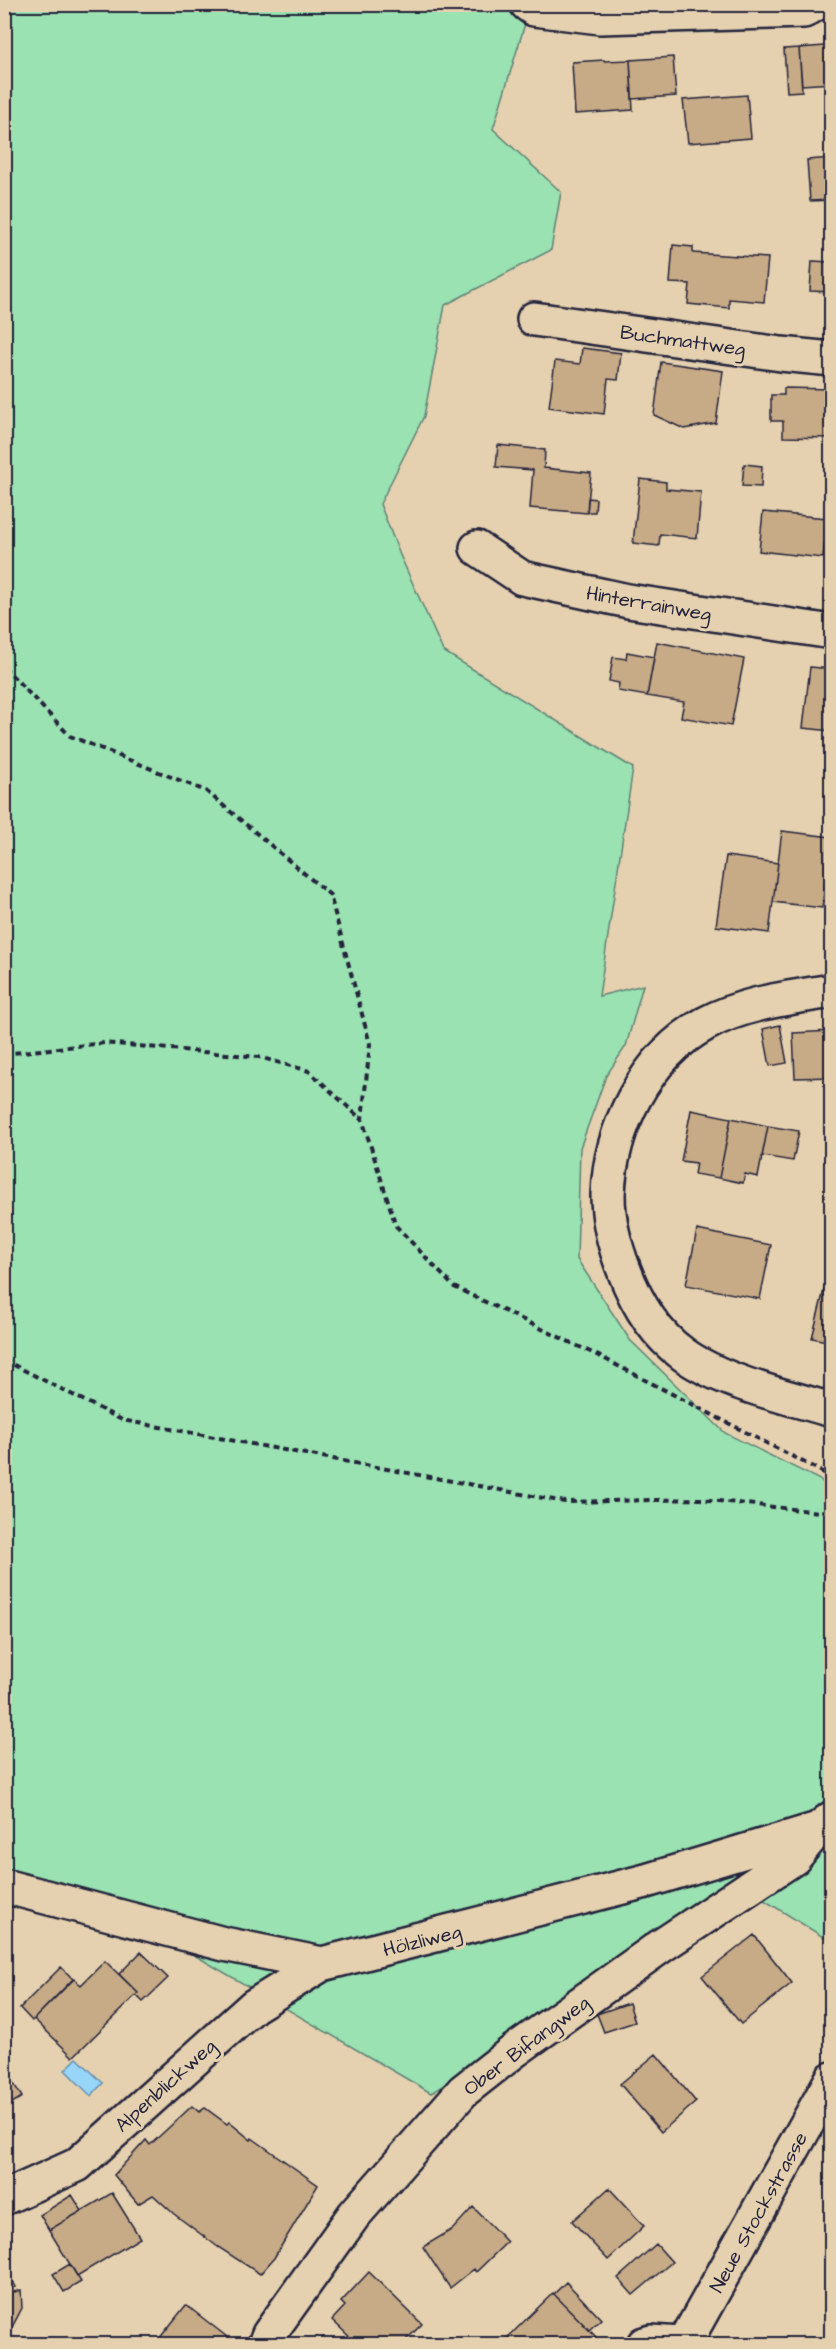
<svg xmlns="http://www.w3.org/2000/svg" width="836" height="2349" font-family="'Architects Daughter',sans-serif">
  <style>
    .green { fill: #9ae2b1; stroke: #5e8276; stroke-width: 1.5 }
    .water { fill: #97d6f8; stroke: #688eac; stroke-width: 1.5 }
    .building { fill: #c7aa86; stroke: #22223b; stroke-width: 1.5 }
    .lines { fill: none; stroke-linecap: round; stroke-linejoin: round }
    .minor-casing { stroke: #22223b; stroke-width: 38 }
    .path { stroke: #22223b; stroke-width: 4; stroke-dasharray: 6 4.5; stroke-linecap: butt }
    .minor { stroke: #e5d1af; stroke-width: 33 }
    .labels { text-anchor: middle; stroke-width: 6; stroke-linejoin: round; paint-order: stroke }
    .street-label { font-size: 20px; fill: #22223b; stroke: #e5d1af }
  </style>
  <rect width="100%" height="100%" fill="#e5d1af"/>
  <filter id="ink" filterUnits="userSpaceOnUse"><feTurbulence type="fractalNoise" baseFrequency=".0167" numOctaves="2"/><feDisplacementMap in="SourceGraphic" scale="12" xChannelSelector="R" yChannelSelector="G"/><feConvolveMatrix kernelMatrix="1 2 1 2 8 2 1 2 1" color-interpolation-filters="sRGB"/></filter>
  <g filter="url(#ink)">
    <!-- green -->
    <path class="green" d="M510,4L528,14L493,129L561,192L551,250L445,305L424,416L380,504L400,555L443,651L633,768L599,996L643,985L626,1046L606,1076L580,1148L577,1259L630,1340L725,1433L822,1481L831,1496V1942L753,1893L431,2093L110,1906L5,1873L4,5Z"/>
    <!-- water -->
    <path class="water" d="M77,2058L103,2083L91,2096L65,2070Z"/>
    <!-- building -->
    <path class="building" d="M825,46H832V83L802,85L799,48Z
      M799,48L802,91L787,92L784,49Z
      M673,57L676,96L632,99L630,60Z
      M604,60V61L630,60L633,110L575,114L572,62Z
      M747,95L751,138L688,143L683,100Z
      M832,158V200L810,201L807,160Z
      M673,245L693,247V253L768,258L764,302L729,299V308L688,304L690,284L670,283Z
      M812,261L832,262V292L810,291Z
      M582,348L621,353L618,380L608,379L604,414L549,407L555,361L580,364Z
      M661,362L723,371L716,423L684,429L654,415Z
      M784,388L832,389V438L783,437V421H771V395H784Z
      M498,445L545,450L544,468L591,473L587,513L530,508L533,470L496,467Z
      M744,464L762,466L761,487L742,486Z
      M640,479L666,482V489L701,492L697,538L660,534L659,546L633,543Z
      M588,498L596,499L595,512H587Z
      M763,512L827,518L823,558L759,551Z
      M657,642L744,659L731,726L681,717L684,702L647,696Z
      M627,652L654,657L647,696L618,691L619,683L609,681L613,657L626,659Z
      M810,667L832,669V731L803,728Z
      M782,831L831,837L822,908L773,902Z
      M726,856L778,863L769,933L716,926Z
      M780,1025L787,1063L770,1066L763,1029Z
      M832,1031V1077L795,1078L793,1033Z
      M691,1110L731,1118L719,1178L694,1174L696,1163L681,1161Z
      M731,1118L768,1126L758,1177L745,1174L743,1183L719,1178Z
      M768,1126L799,1131L793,1161L762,1156Z
      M697,1230L771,1245L760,1299L686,1285Z
      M827,1278L832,1279V1342L812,1338Z
      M754,1935L792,1983L741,2024L702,1976Z
      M141,1952L168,1978L143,2002L136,1995L138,1993L119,1974Z
      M105,1961L138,1993L73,2057L34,2019L74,1979L81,1985Z
      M61,1967L73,1979L32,2021L20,2008Z
      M629,2003L635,2022L604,2032L597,2014Z
      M656,2054L696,2102L661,2132L620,2084Z
      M4,2068L22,2097L4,2108Z
      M192,2106L199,2112L205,2108L227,2124L229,2122L251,2140L252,2138L318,2185L274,2258L260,2274L218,2247L174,2214L153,2195L138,2204L114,2175L146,2140L150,2145Z
      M609,2188L644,2226L608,2260L572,2221Z
      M112,2193L140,2238L77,2276L49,2230Z
      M72,2195L82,2211L49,2230L40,2215Z
      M473,2207L507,2242L476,2272L474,2269L450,2288L423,2247L453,2229Z
      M656,2244L672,2262L633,2295L618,2278Z
      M70,2264L81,2282L64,2292L53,2274Z
      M369,2272L422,2324L402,2344H357L332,2320L345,2306L341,2302Z
      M8,2273L15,2287L12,2288L14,2292L21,2290L22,2308L11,2329L4,2336V2275Z
      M566,2282L601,2319L589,2330L554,2294Z
      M553,2293L596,2337L588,2344H501Z
      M186,2305L231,2340L227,2344H155Z"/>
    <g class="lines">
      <defs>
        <path id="minor" d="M527,4L534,9L600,17L804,11L815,4
          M534,319L781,354L832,359
          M477,548L522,578L628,601L832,632
          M832,991C789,998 743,1003 705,1024C645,1057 610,1129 608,1195C608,1220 615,1247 624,1270C636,1302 655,1334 683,1354C721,1382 787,1397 832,1410
          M4,1886L224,1944L322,1964L646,1881L818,1829L832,1818
          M4,2198L77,2165L254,2006L322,1964
          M265,2344L269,2334L354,2215L463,2091L514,2051L661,1946L794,1858L817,1830
          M644,2344L651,2342L681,2344
          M684,2344L832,2079"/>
      </defs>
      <!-- minor casing -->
      <use href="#minor" class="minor-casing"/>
      <!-- path -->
      <path class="path" d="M4,667L70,736L206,791L330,895L370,1044L362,1119L396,1226L454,1287L603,1358L832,1477
        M4,1054L104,1043L259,1057L309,1071L361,1119
        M4,1360L122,1420L565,1502L700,1499L820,1512L832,1509"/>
      <!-- minor -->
      <use href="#minor" class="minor"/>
    </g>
  </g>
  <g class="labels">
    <!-- street labels -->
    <g class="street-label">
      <text transform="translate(683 340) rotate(8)" y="7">Buchmattweg</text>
      <text transform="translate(649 603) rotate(10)" y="7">Hinterrainweg</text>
      <text transform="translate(422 1940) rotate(-14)" y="7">Hölzliweg</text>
      <text transform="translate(526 2045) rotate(-37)" y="7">Ober Bifangweg</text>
      <text transform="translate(165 2085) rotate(-42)" y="7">Alpenblickweg</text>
      <text transform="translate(758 2212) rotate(-61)" y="7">Neue Stockstrasse</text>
    </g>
  </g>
  <!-- margin -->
  <rect width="836" height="2349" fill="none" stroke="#e5d1af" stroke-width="24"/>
  <rect x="12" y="12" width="812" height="2325" fill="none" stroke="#22223b" stroke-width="2" filter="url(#ink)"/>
</svg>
